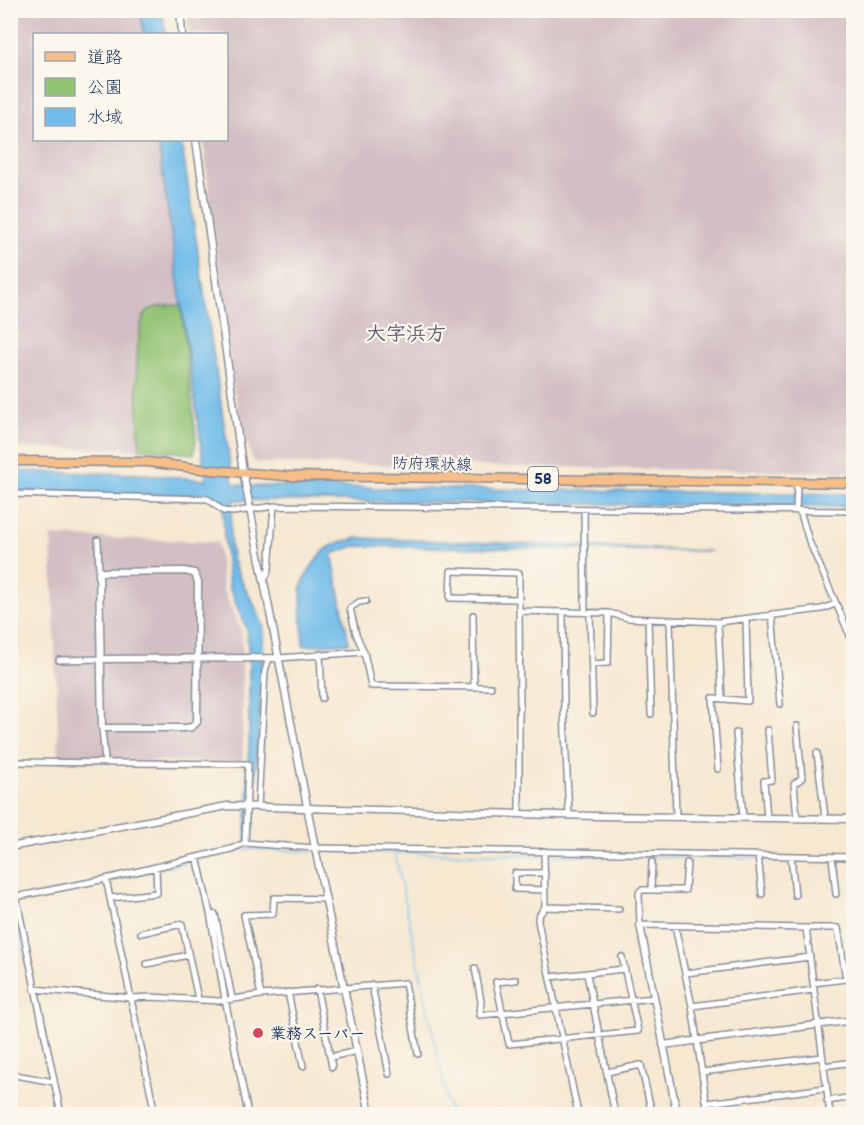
<svg xmlns="http://www.w3.org/2000/svg" width="864" height="1125" font-family="'Balsamiq Sans','Klee One',sans-serif">
  <style>
    .industrial { fill: #d2bec3 }
    .green { fill: #91c272; stroke: #567868; stroke-width: 1.5 }
    .water { fill: #70bcea; stroke: #4676a4; stroke-width: 1.5 }
    .lines { fill: none; stroke-linecap: round; stroke-linejoin: round }
    .stream { stroke: #70bcea; stroke-width: 1.5 }
    .minor-casing { stroke: #888c98; stroke-width: 8 }
    .tertiary-casing { stroke: #888c98; stroke-width: 9 }
    .primary-casing { stroke: #888c98; stroke-width: 11 }
    .minor { stroke: #fff; stroke-width: 5 }
    .tertiary { stroke: #fff; stroke-width: 6 }
    .primary { stroke: #f7be87; stroke-width: 8 }
    .poi-dot { fill: #d1495b; stroke: #fbf7ec; stroke-width: 2 }
    .labels { text-anchor: middle; stroke-width: 4.5; stroke-linejoin: round; paint-order: stroke }
    .shield { fill: #fbf7ec; stroke: #5e6b89; stroke-width: 1.5 }
    .shield-label { font-size: 15px; font-weight: bold; fill: #1b2f5e }
    .street-label { font-size: 16px; fill: #1b2f5e; stroke: #fbf7ec }
    .poi-label { font-size: 16px; font-weight: bold; fill: #1b2f5e; stroke: #fbf7ec; text-anchor: start }
    .quarter-label { font-size: 20px; font-weight: bold; fill: #605d74; stroke: #fbf7ec }
  </style>
  <rect width="100%" height="100%" fill="#fbf7ec"/>
  <filter id="ink" filterUnits="userSpaceOnUse"><feTurbulence type="fractalNoise" baseFrequency=".0167" numOctaves="2"/><feDisplacementMap in="SourceGraphic" scale="12" xChannelSelector="R" yChannelSelector="G"/><feConvolveMatrix kernelMatrix="1 2 1 2 8 2 1 2 1" color-interpolation-filters="sRGB"/></filter>
  <filter id="wash" filterUnits="userSpaceOnUse"><feTurbulence type="fractalNoise" baseFrequency=".008" numOctaves="4" result="noise"/><feDisplacementMap in="SourceGraphic" scale="24" xChannelSelector="R" yChannelSelector="G"/><feGaussianBlur stdDeviation="1.35" result="paint"/><feColorMatrix in="noise" values="0 0 0 0 0 0 0 0 0 0 0 0 0 0 0 0 0 1.4 0 .05"/><feComposite in="paint" operator="in"/></filter>
  <g filter="url(#wash)">
    <rect width="100%" height="100%" fill="#f6e8d1"/>
    <!-- industrial -->
    <path class="industrial" d="M11,11H140L144,34H34V140H158L181,305L149,310L137,340L140,449L11,448Z
      M187,11H853V472L257,463L252,459L234,391L203,140H226V34H189Z
      M51,536L218,542L223,590L242,632L243,761L59,762Z"/>
    <!-- green -->
    <path class="green" d="M181,305L196,439L194,454L140,449C139,425 130,322 149,310C157,305 172,306 181,305Z"/>
    <!-- water -->
    <path class="water" d="M140,11H162L166,34H144Z
      M158,140H181L233,484L252,486L853,494L854,507L233,500C231,520 228,542 233,561C240,585 258,605 264,629L252,841H246L249,761V668L247,630L229,587L224,536L223,500L201,493L198,496L11,492V471L142,474L206,480Z
      M358,538L711,551L355,546L332,554L349,643L303,646L301,589C305,574 320,550 335,544C342,541 351,540 358,538Z"/>
    <g class="lines">
      <!-- stream -->
      <path class="stream" d="M317,851L541,855
        M231,852L242,849L313,851
        M395,854L450,1114
        M545,855L757,858
        M761,858L790,859
        M794,859L854,860
        M158,869L209,857
        M108,881L153,870
        M20,899L104,882
        M10,901L16,900
        M14,902L50,1079
        M51,1084L57,1114"/>
    </g>
  </g>
  <g filter="url(#ink)">
    <g class="lines">
      <defs>
        <path id="minor" d="M795,482L797,487L796,509L801,514L809,541L854,645
          M10,494L208,499L223,511L233,512L274,506L854,511
          M584,509L585,613
          M98,540L99,572
          M264,581L269,569L274,506
          M519,599L450,598L451,571L519,573V611L520,707L519,714V814
          M366,601L359,602L350,608L356,634L364,652L371,686L491,687
          M519,611L609,613L628,618L718,622L822,609L835,604
          M563,613L564,713L569,815
          M590,613L593,713
          M772,614L780,704
          M473,615L474,687
          M648,619L651,714
          M670,621L676,816
          M718,622L722,699
          M320,654L322,698
          M279,658L364,652
          M59,660L102,659
          M592,664L608,663L609,613
          M102,728L105,761
          M736,733L743,817
          M817,753L825,817
          M10,762L248,764L245,843
          M718,769L713,698L748,701L746,619
          M258,807L265,671L269,658
          M767,818L764,781L772,780L768,730
          M797,818L794,784L802,778L797,726
          M544,851L545,907L538,917V921L578,1114
          M758,855L762,894
          M791,856L795,895
          M197,857L210,913L225,999L248,1114
          M832,857L836,894
          M687,863L685,890H641L639,893L640,925L806,928L830,1114
          M545,873H515V889L545,890
          M106,879L155,1114
          M651,889L652,862
          M16,896L61,1114
          M10,898L106,879L231,849L245,843L315,848L854,857
          M111,898L157,893L156,867
          M545,907L619,909
          M215,914L232,998
          M675,926L692,1006L708,1114
          M806,928H838L846,979L813,983
          M141,933L182,924L198,999
          M147,964L188,955
          M475,968L481,1001L480,1015L654,998
          M686,973L810,957
          M587,974L615,1114
          M551,977L624,969
          M516,980L496,982L509,1044L638,1031L622,957
          M372,985L389,1074
          M34,989L131,998L151,997L220,1001L261,995L405,983L418,1054
          M317,989L332,1067
          M288,992L303,1066
          M261,995L244,915L273,914L274,898L326,899
          M692,1006L814,990
          M330,1057L357,1051
          M823,1066L854,1062
          M607,1072L641,1065L652,1114
          M702,1072L822,1057
          M10,1074L54,1082
          M827,1101L854,1097
          M707,1103L826,1088"/>
        <path id="tertiary" d="M180,10L182,34
          M196,140L243,472L315,848L370,1114
          M184,571L194,573L198,582L197,722L192,727L185,728H102L99,572Z
          M102,659L279,658
          M10,847L227,806L596,816L854,819
          M640,925L677,1114
          M663,1045L854,1020"/>
        <path id="primary" d="M10,461L148,462L201,469L285,476L854,483"/>
      </defs>
      <!-- minor casing -->
      <use href="#minor" class="minor-casing"/>
      <!-- tertiary casing -->
      <use href="#tertiary" class="tertiary-casing"/>
      <!-- primary casing -->
      <use href="#primary" class="primary-casing"/>
      <!-- minor -->
      <use href="#minor" class="minor"/>
      <!-- tertiary -->
      <use href="#tertiary" class="tertiary"/>
      <!-- primary -->
      <use href="#primary" class="primary"/>
    </g>
  </g>
  <!-- markers -->
  <circle class="poi-dot" cx="258" cy="1033" r="6"/>
  <g class="labels">
    <!-- shield labels -->
    <rect class="shield" x="528" y="467" width="30" height="24" rx="4.5"/>
    <g class="shield-label">
      <text x="543" y="484">58</text>
    </g>
    <!-- street labels -->
    <g class="street-label">
      <text transform="translate(432 463) rotate(1)" y="6">防府環状線</text>
    </g>
    <!-- poi labels -->
    <g class="poi-label">
      <text x="270" y="1039">業務スーパー</text>
    </g>
    <!-- quarter labels -->
    <g class="quarter-label">
      <text x="406" y="340">大字浜方</text>
    </g>
  </g>
  <!-- margin -->
  <rect width="864" height="1125" fill="none" stroke="#fbf7ec" stroke-width="36"/>
  <!-- legend -->
  <rect x="33" y="33" width="195" height="108" fill="#fbf7ec" stroke="#a1a7b3" stroke-width="1.5"/>
  <rect x="45" y="52" width="30" height="9" fill="#f7be87" stroke="#a1a7b3" stroke-width="1.5"/>
  <text x="87" y="63" font-size="18" fill="#1b2f5e">道路</text>
  <rect x="45" y="78" width="30" height="18" fill="#91c272" stroke="#a1a7b3" stroke-width="1.5"/>
  <text x="87" y="93" font-size="18" fill="#1b2f5e">公園</text>
  <rect x="45" y="108" width="30" height="18" fill="#70bcea" stroke="#a1a7b3" stroke-width="1.5"/>
  <text x="87" y="123" font-size="18" fill="#1b2f5e">水域</text>
</svg>
